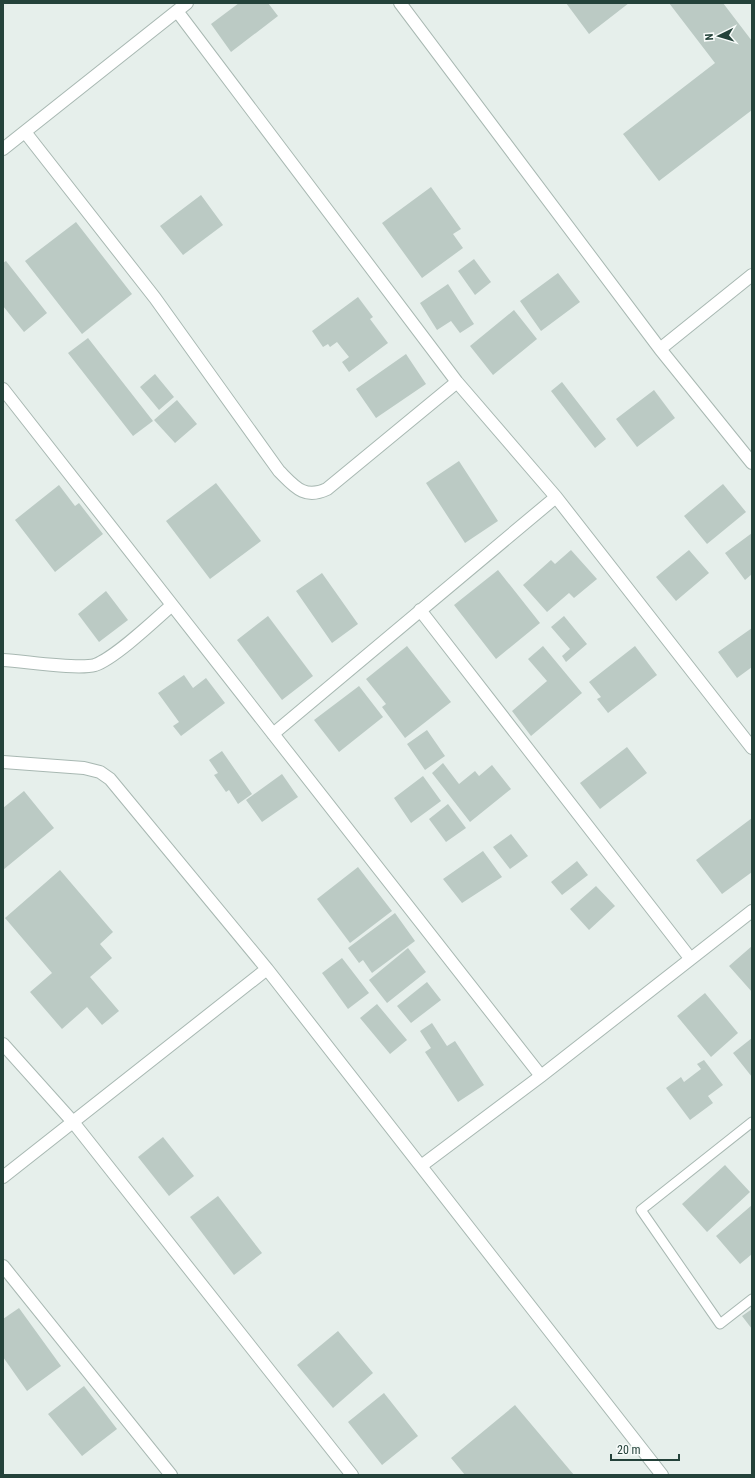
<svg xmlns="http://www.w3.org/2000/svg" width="755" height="1478" font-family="'Roboto Condensed',sans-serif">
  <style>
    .building { fill: #bbcac4 }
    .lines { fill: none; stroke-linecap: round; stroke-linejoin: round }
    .service-casing { stroke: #a8b8b2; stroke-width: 11 }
    .minor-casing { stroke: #a8b8b2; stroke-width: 14 }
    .service { stroke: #fff; stroke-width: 9 }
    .minor { stroke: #fff; stroke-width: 12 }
  </style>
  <rect width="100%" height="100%" fill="#e6efeb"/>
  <!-- building -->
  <path class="building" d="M239,3H268L278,16L231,52L211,24Z
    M566,3H629L589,34Z
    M669,3H723L752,41V110L659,181L623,134L715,63Z
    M431,187L461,229L453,234L463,248L422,278L382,223Z
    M201,195L223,225L183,255L160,226Z
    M76,222L132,294L82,334L25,261Z
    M474,259L491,282L475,295L458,271Z
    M6,261L47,313L24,332L3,306V263Z
    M558,273L580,302L541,331L520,301Z
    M448,284L474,324L460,333L451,321L437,330L420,303Z
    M358,297L373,317L370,319L388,343L349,372L342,362L349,357L337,342L330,347L328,344L323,347L312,331Z
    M514,310L537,339L493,375L470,346Z
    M88,338L153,421L133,436L68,353Z
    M406,354L426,384L376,418L356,389Z
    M155,374L174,397L159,410L140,387Z
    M562,382L606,439L595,448L551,391Z
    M654,390L675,418L637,447L616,419Z
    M177,400L197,424L175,443L154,420Z
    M459,461L498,521L465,543L426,483Z
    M216,483L261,541L210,579L166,521Z
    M723,484L746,512L707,544L684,516Z
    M59,485L75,506L79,503L103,534L55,572L15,520Z
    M752,533V574L745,580L725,553Z
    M571,550L597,579L574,598L569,593L547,612L523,585L551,560L555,564Z
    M689,550L709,573L676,601L656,577Z
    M498,570L540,623L496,659L454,605Z
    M322,573L358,624L332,643L296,591Z
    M106,591L128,620L99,642L78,614Z
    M268,616L313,676L282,700L237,640Z
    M564,616L587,644L566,662L562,656L570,649L551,627Z
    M752,628V667L737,678L718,652Z
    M407,646L451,702L405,738L382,707L386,704L366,679Z
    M543,646L582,693L531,736L512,711L547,681L528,659Z
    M635,646L657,675L608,713L597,699L601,697L589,682Z
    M184,675L193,688L206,678L225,703L181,736L173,726L179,722L158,693Z
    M359,686L383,717L339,752L314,720Z
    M427,730L445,756L425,770L407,744Z
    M627,747L647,773L600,809L580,783Z
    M222,751L252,794L238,804L229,790L226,792L214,775L218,773L209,760Z
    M443,763L459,784L475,771L479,776L492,765L511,789L470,822L432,773Z
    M282,774L298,797L262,822L246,800Z
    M423,776L441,801L411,823L394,798Z
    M24,791L54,828L3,870V808Z
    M448,804L466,828L446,842L429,819Z
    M752,818V872L722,894L696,860Z
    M511,834L528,856L510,869L493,847Z
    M483,851L502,877L462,903L443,879Z
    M577,861L588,875L562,895L551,882Z
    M358,867L392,911L350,943L317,899Z
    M60,870L113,932L100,944L112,958L90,977L119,1011L102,1025L87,1007L62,1029L30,992L52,973L5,918Z
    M596,886L615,906L589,930L570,909Z
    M395,913L415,941L372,973L363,960L359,963L348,948Z
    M752,946V992L729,966Z
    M408,948L426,972L387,1003L369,980Z
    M342,958L369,993L348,1009L322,973Z
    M427,982L441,1000L411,1023L397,1006Z
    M705,993L738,1033L711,1057L677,1016Z
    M377,1004L407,1040L390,1054L360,1018Z
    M432,1023L447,1046L455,1041L484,1085L458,1102L425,1052L431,1048L420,1031Z
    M752,1038V1077L733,1053Z
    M704,1060L723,1085L708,1096L713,1103L690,1120L666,1088L681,1077L684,1082L701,1069L697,1064Z
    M163,1137L194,1176L169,1196L138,1157Z
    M725,1165L750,1192L707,1232L682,1204Z
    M218,1196L262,1253L234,1275L190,1217Z
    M752,1205V1254L740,1264L716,1236Z
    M19,1308L61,1366L27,1391L3,1357V1319Z
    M752,1309V1329L742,1316Z
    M338,1331L373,1373L333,1408L297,1365Z
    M84,1386L117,1429L82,1456L48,1414Z
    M384,1393L418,1436L382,1465L348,1422Z
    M515,1405L574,1475H465L451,1458Z"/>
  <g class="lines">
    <defs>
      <path id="service" d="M752,1122L641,1210L720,1324L752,1299"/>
      <path id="minor" d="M400,3L660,349L752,463
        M177,11L457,382L556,497L752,748
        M25,132L155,298L279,471C294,486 304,500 327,489L457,382
        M3,149L187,3
        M660,349L752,275
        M3,389L541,1076
        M420,610L690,958
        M3,660C24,661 77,670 95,665C115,658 154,621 172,605
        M273,734L556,497
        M3,762L84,768L100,772L110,779L267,969L662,1475
        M3,1044L73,1122L352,1475
        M421,1166L541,1076L752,911
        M3,1177L267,969
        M3,1266L171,1475"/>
    </defs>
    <!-- service casing -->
    <use href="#service" class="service-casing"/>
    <!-- minor casing -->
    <use href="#minor" class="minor-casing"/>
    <!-- service -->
    <use href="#service" class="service"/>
    <!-- minor -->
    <use href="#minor" class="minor"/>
  </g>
  <!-- border -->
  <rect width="755" height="1478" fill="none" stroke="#24423a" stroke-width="8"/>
  <!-- north arrow -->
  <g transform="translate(719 36) rotate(265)" stroke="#f7fbf9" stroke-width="3" paint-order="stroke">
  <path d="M0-3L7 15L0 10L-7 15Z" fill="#24423a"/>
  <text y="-6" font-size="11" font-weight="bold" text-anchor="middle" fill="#24423a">N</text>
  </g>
  <!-- scale -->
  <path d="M611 1454v6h68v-6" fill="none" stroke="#24423a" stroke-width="2"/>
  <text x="617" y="1454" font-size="12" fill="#24423a" stroke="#f7fbf9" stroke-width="3" paint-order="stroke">20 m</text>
</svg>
